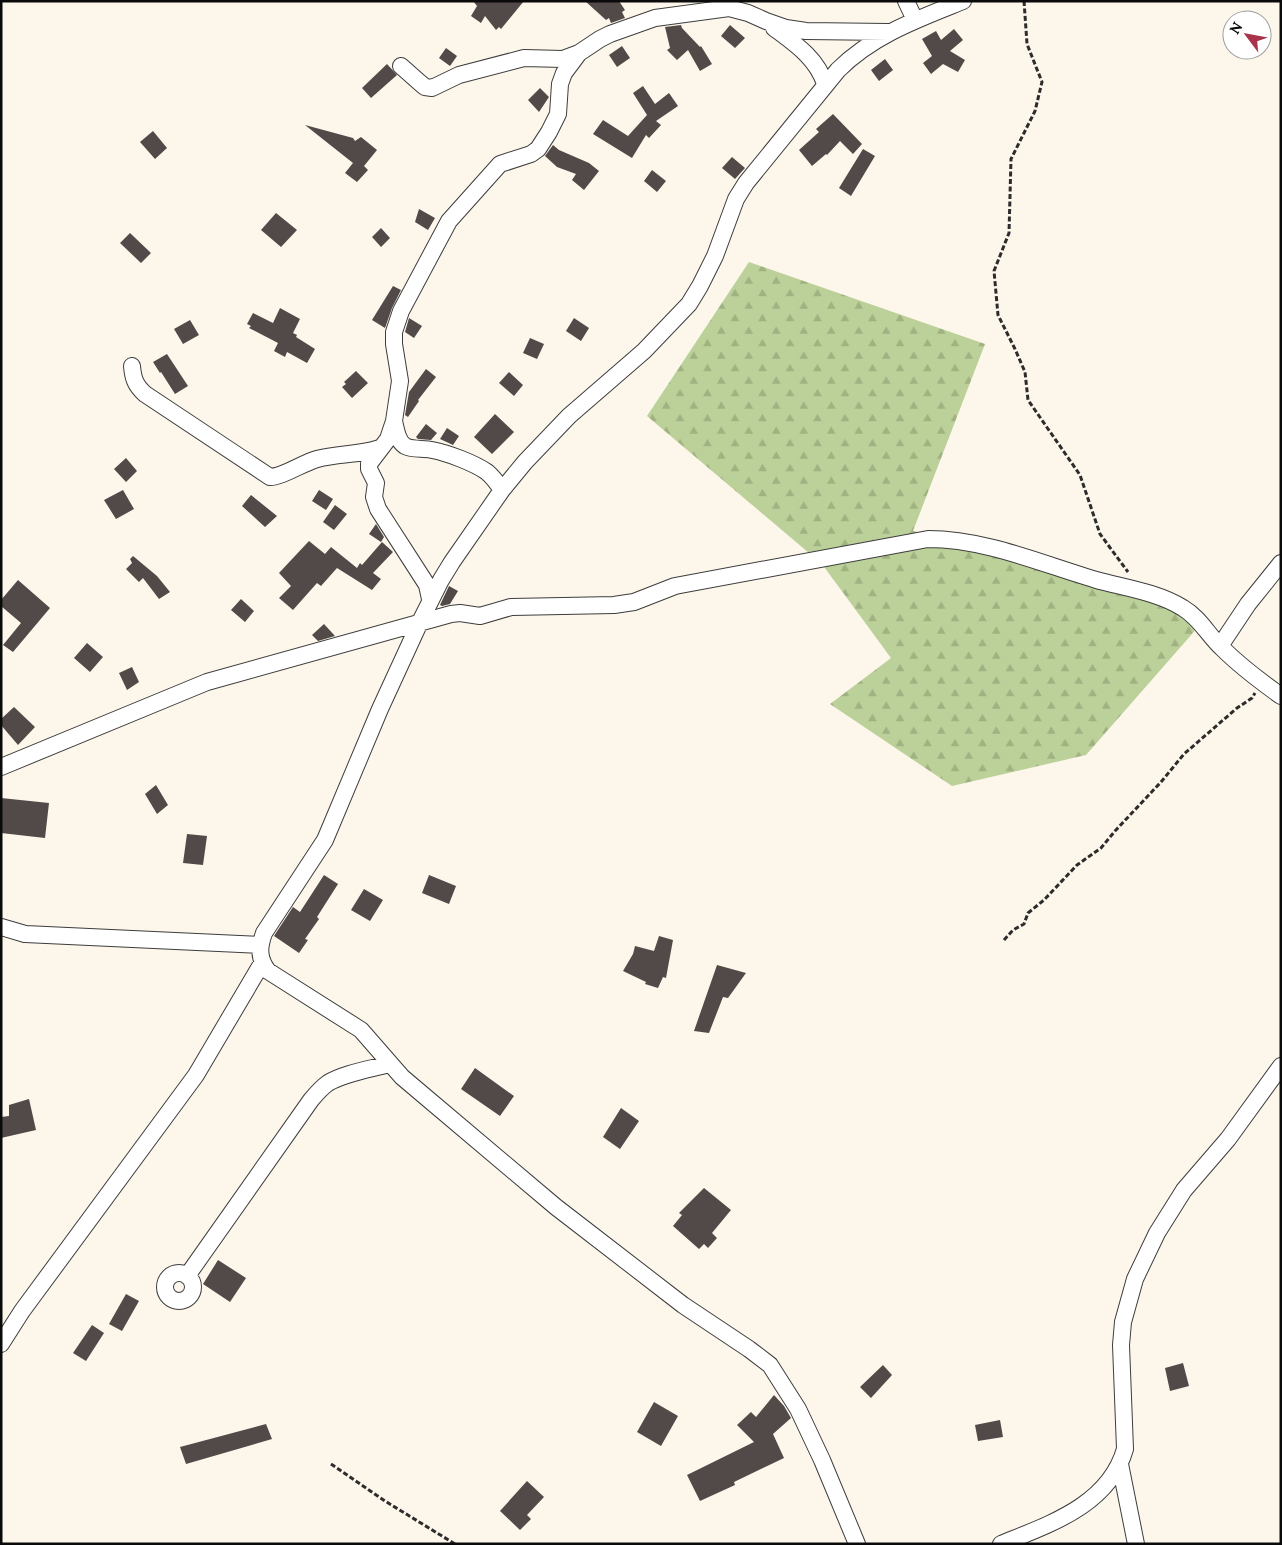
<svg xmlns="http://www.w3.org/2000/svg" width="1282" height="1545" font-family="Lora,serif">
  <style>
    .forest { fill: url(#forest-firs) }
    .building { fill: #514a48 }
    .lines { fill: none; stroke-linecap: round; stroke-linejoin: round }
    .minor-casing { stroke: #3d3d3d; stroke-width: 18 }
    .path { stroke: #2c2c2c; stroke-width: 3; stroke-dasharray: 5 2.5; stroke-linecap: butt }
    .minor { stroke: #fff; stroke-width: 16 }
  </style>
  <defs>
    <pattern id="forest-firs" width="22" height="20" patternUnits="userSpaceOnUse" patternTransform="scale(1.25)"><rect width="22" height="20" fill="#bcd199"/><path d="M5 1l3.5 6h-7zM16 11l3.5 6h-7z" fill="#a0b282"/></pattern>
  </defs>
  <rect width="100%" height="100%" fill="#fdf6ea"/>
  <!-- forest -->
  <path class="forest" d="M749,262L985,344L913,531L1118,582L1199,626L1086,755L952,786L830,704L891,658L822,564L647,416Z"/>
  <!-- building -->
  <path class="building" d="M473,1H524L501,29L499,27L496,30L485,16L481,23L471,16L477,6Z
    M585,1H619L625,10L622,12L625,18L611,23L609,18L606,20Z
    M681,25L682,28L700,47L701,46L712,64L700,71L688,50L677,60L667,50L670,48L665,27Z
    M730,25L745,38L735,48L721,36Z
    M954,29L963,40L950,51L965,60L958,72L943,64L931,74L923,63L932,56L922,39L936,31L941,40Z
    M622,46L630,58L617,67L609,55Z
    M446,48L457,56L450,66L439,58Z
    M885,59L893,70L879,81L871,70Z
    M387,64L397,75L371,98L362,88Z
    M643,86L655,104L669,93L678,106L656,121L661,125L649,138L646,135L632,158L593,134L603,120L628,136L647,115L633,93Z
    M540,88L549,97L539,112L528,100Z
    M833,114L862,144L853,154L840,141L827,155L826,154L812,166L799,150L819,132L816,129Z
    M305,125L353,138L355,141L361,137L377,150L364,166L368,170L357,182L345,173L353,163Z
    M153,131L167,148L155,159L140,142Z
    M553,145L559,150L589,163L599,171L584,190L572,180L576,174L557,167L545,156Z
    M863,149L875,156L851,196L839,188Z
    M732,157L745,168L735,179L722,168Z
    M652,170L666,181L657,192L644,181Z
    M419,209L435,218L428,230L415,222Z
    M276,213L297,230L281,247L261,230Z
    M381,228L390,238L381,247L372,237Z
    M130,233L151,253L141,263L120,243Z
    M393,286L401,290L392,308L385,328L372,320Z
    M280,308L300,319L293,333L297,335L296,337L315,349L307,363L287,352L285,357L274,351L278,343L249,328L251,326L247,324L253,313L273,323Z
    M409,318L422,326L414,338L405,332Z
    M574,318L589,328L581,341L566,331Z
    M190,320L199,335L183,344L174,329Z
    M530,338L544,344L537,359L523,353Z
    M167,354L188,386L175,394L161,372L160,373L153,362Z
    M426,369L436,377L418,400L419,401L408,417L405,415L409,392Z
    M356,371L368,383L352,398L342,387L346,384L344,382Z
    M509,372L523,385L514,396L499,383Z
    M495,414L514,432L492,454L474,437Z
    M426,424L437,433L431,440L418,439L416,437Z
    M447,428L459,436L453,445L440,439Z
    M126,458L137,471L126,482L114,469Z
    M123,490L134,509L116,519L104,500Z
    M319,490L333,499L326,510L312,501Z
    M251,495L277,516L265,527L242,506Z
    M335,505L347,514L334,530L323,522Z
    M376,524L384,537L381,542L369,534Z
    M309,541L325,554L331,547L357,568L360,563L362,565L382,542L393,552L373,573L381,579L372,590L337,568L321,586L317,583L293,610L279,598L291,586L279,573Z
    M133,556L157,576L170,592L159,599L143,578L139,582L126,569L132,563L130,559Z
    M18,580L50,608L13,652L3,645L21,623L1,606V600Z
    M449,586L458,591L450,604L442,606L440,605Z
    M241,599L254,611L245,622L231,610Z
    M324,624L335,636L318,641L312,635Z
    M87,643L103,657L90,672L74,658Z
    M132,667L139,682L127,690L119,673Z
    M14,707L35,727L18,745L1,725V719Z
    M156,785L168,805L157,814L145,794Z
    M1,798L49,803L45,838L1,833Z
    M187,834L207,836L203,865L183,863Z
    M324,875L338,884L317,917L319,919L305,939L308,940L299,953L274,936L293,907L300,912Z
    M429,875L456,886L449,904L422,893Z
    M364,889L383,900L370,921L351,910Z
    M659,936L673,940L666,978L663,977L658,988L645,984L646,982L623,971L633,954L635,946L654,951Z
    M717,965L746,973L728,998L723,997L709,1033L694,1031Z
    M475,1068L514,1096L500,1116L461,1089Z
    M29,1099L36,1130L1,1138V1117L9,1116V1105Z
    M621,1108L639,1121L620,1149L603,1137Z
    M704,1188L731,1210L712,1233L717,1238L708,1248L704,1244L699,1249L673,1226L682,1215L679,1213Z
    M218,1260L246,1278L230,1302L203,1284Z
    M126,1294L139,1301L122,1331L109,1324Z
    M92,1325L104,1333L86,1361L73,1353Z
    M1183,1363L1189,1386L1170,1391L1165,1368Z
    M883,1365L892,1375L871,1398L860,1387Z
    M774,1395L784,1406L791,1418L773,1434L784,1458L734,1482L735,1485L700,1501L687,1475L754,1442L737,1425L751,1412L756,1417Z
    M654,1402L678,1416L661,1446L637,1432Z
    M1000,1420L1003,1437L978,1441L975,1425Z
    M266,1424L272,1439L186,1464L180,1447Z
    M527,1481L544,1497L527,1515L531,1519L520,1530L500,1511Z"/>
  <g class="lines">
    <defs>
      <path id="minor" d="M906,1L915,20
        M774,28C794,43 817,58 825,84
        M401,66L419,82L425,87L432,88L459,75L524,58L563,59L579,53
        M132,366C133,378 135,385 145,394L270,477C282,477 303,463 317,459C338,453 365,455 382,447
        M394,421C396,429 397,441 405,446C412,450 424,448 432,450C448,453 474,463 487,472C493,477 498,484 502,490
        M430,599L427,585L378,509L374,497L376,483L369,469V464L388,439L394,421L400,381L394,344V332L401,311L449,221L500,164L531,154L538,149L549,132L558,114L560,84L564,73L579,53L600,39L610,34L655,18L729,8L748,13L766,21L786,28L806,31L888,32
        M1220,646L1248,604L1281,563
        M1,767L207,682L451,614L460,613L480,616L511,607L614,605L634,602L675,586L928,539C987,539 1044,565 1100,581C1127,588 1159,593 1183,608C1200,618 1208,635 1222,648C1240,666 1260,681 1281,696
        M1,927L25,934L260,945
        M165 1287a14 14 0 1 1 28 0a14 14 0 1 1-28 0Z
        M187,1276L311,1100C316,1094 321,1088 328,1083C344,1073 371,1069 389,1064
        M1,1344L22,1311L196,1075L262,963
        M1120,1464L1136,1544
        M857,1544L822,1460L798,1409L770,1365L749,1349L683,1305L556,1207L402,1077L361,1030L268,971C258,958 259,947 264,933L325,840L380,709L420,622L441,580L452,562L502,490L525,462L569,416L644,351L689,304L700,286L715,256L736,199L746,183L838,70C873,35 918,19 963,1
        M1001,1544C1050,1524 1109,1505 1125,1449L1121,1345L1123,1322L1135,1279L1157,1233L1184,1190L1228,1139L1281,1066"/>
    </defs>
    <!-- minor casing -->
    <use href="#minor" class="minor-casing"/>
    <!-- path -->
    <path class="path" d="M1024,1L1027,44L1042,82L1035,111L1011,159L1009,233L994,271L998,315L1015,349L1025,372L1028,400L1080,475L1100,534L1128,572
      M1004,940L1013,930L1024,924L1028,913L1044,900L1077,865L1101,848L1115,831L1161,782L1184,754L1237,708L1252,698L1255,693
      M331,1464L385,1501L455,1544"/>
    <!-- minor -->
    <use href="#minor" class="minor"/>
  </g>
  <!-- border -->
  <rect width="1282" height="1545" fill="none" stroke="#0a0a0a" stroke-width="5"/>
  <!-- north arrow -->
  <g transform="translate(1247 35) rotate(302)"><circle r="24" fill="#ffffff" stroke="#9d9d9d"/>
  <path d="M0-4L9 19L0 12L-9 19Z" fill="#aa334c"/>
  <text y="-8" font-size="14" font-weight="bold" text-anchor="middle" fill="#0a0a0a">N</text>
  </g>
</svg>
